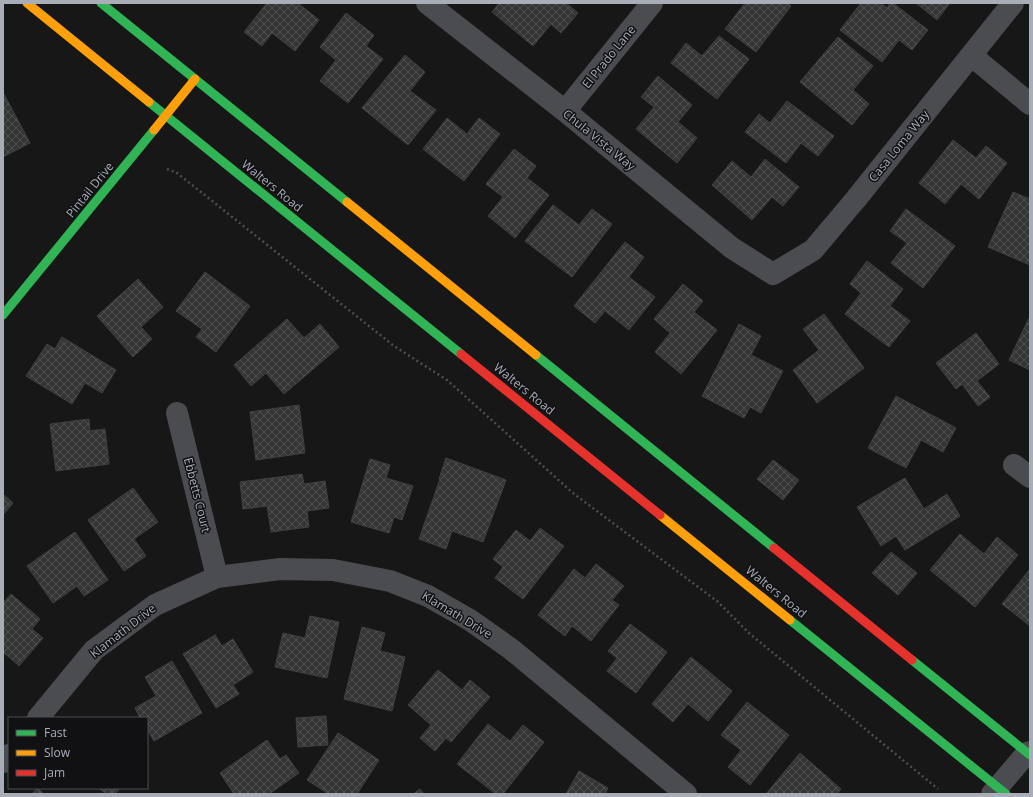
<svg xmlns="http://www.w3.org/2000/svg" width="1033" height="797" font-family="'Open Sans',sans-serif">
  <style>
    .building { fill: url(#building-cross-hatch); stroke: #3f4043 }
    .lines { fill: none; stroke-linecap: round; stroke-linejoin: round }
    .path { stroke: #4d4e52; stroke-width: 2.5; stroke-dasharray: 2 3; stroke-linecap: butt }
    .street { stroke: #4b4c50; stroke-width: 22 }
    .fast { stroke: #30b455; stroke-width: 9 }
    .slow { stroke: #ff9f0a; stroke-width: 9 }
    .jam { stroke: #e5322d; stroke-width: 9 }
    .labels { text-anchor: middle; stroke-width: 3; stroke-linejoin: round; paint-order: stroke }
    .street-label { font-size: 12px; fill: #a8adb8; stroke: #111113 }
  </style>
  <defs>
    <pattern id="building-cross-hatch" width="8" height="8" patternUnits="userSpaceOnUse"><rect width="8" height="8" fill="#353536"/><path d="M0 0l8 8M0 8l8-8" fill="none" stroke="#4f5051"/></pattern>
  </defs>
  <rect width="100%" height="100%" fill="#171717"/>
  <!-- building -->
  <path class="building" d="M267,3H300L299,4L319,20L295,51L272,33L262,46L244,32Z
    M499,3H566L578,13L561,33L551,24L533,46L492,12Z
    M745,3H787L791,6L756,52L725,29Z
    M861,3H881L887,8L890,3H893L928,30L912,50L899,40L882,62L840,30Z
    M916,3H950L937,20Z
    M346,13L374,35L366,46L383,59L348,103L320,81L336,60L320,47Z
    M719,36L749,59L717,99L671,63L686,43L702,56Z
    M838,37L873,66L853,90L869,104L852,125L800,82Z
    M405,55L425,72L410,91L436,110L408,145L362,108Z
    M658,76L692,105L678,122L697,138L677,163L636,129L654,107L641,97Z
    M4,94L30,143L3,157V95Z
    M787,101L834,136L818,156L801,143L786,163L745,132L759,114L770,123Z
    M447,118L467,134L479,118L500,134L464,181L423,149Z
    M953,140L976,158L986,146L1007,163L979,199L961,184L945,204L919,183Z
    M514,149L536,166L527,178L549,195L515,238L488,216L503,197L486,184Z
    M765,159L799,187L783,206L772,197L752,220L712,185L732,161L751,177Z
    M1013,192L1030,199V217L1028,220L1030,221V265L988,247Z
    M553,205L579,225L592,209L612,224L572,277L525,241Z
    M906,209L955,246L923,288L891,263L907,243L890,231Z
    M625,242L644,257L629,277L655,297L629,330L605,311L595,323L574,306Z
    M867,261L903,289L890,306L910,321L889,347L845,314L861,293L850,284Z
    M205,272L250,306L216,352L196,337L202,329L176,311Z
    M138,279L163,307L141,327L152,339L133,357L97,316Z
    M683,284L703,301L694,312L717,330L681,374L655,352L670,333L654,319Z
    M824,314L864,368L817,403L793,370L819,350L803,329Z
    M1029,318L1030,319V370L1009,360Z
    M287,319L304,338L320,324L339,347L284,394L266,373L251,386L234,365Z
    M739,324L761,336L751,355L783,371L761,413L750,407L744,418L702,396Z
    M976,333L999,364L977,381L990,397L978,406L962,384L956,389L936,363Z
    M62,337L116,370L102,393L85,383L72,404L26,376L47,344L55,349Z
    M896,396L956,428L943,452L921,440L906,468L868,448Z
    M299,405L305,453L256,460L250,412Z
    M89,419L90,431L105,429L109,464L56,471L50,424Z
    M446,458L506,480L483,542L452,531L446,549L419,539L440,479H439Z
    M370,459L390,465L386,478L413,486L402,520L394,517L389,533L351,522Z
    M773,460L799,480L783,500L757,479Z
    M302,474L304,484L325,481L329,508L307,511L309,527L271,532L267,506L243,509L240,482Z
    M905,478L924,509L947,494L960,516L905,550L896,536L881,546L857,507Z
    M133,488L158,522L134,539L146,556L124,571L88,520Z
    M3,494L13,503L3,515Z
    M540,528L564,546L523,599L495,578L503,567L493,559L516,530L530,541Z
    M75,532L108,580L84,596L77,586L53,603L27,566Z
    M960,534L984,554L997,537L1018,555L975,607L930,570Z
    M891,552L917,573L898,595L872,573Z
    M596,564L624,586L612,600L619,605L591,641L572,626L565,636L538,615L574,569L585,578Z
    M1030,569V626L1002,604Z
    M11,594L40,619L32,629L43,638L19,666L3,652V603Z
    M310,616L339,622L327,678L275,667L283,633L305,638Z
    M630,624L667,652L636,693L607,671L617,658L608,651Z
    M362,627L385,633L380,651L405,657L392,711L344,699Z
    M215,635L222,646L233,639L253,672L233,685L239,694L216,708L183,654Z
    M691,657L732,691L708,721L688,704L673,722L652,704Z
    M172,661L202,713L154,741L147,729V718H140L135,708L156,696L145,677Z
    M438,670L462,690L470,680L490,697L451,742L446,738L435,751L420,738L431,725L408,705Z
    M747,702L789,735L750,785L728,767L741,750L721,735Z
    M326,716L328,745L298,747L296,718Z
    M488,724L510,741L523,725L544,742L503,794H496L457,764Z
    M338,733L379,760L357,794H329L307,780Z
    M267,740L280,759L286,755L299,773L269,794H234L220,773Z
    M800,753L841,789L837,794H766Z
    M579,771L608,788L605,794H566Z
    M37,788L44,794H32Z
    M99,788H120L115,794H106Z
    M420,789L424,794H413Z"/>
  <g class="lines">
    <!-- path -->
    <path class="path" d="M167,169L177,173L394,346L447,380L573,493L717,601L750,634L938,789"/>
    <!-- street -->
    <path class="street" d="M427,3L565,111L732,248L773,274L813,250L856,199L1013,3
      M972,56L1030,104
      M565,111L652,3
      M177,413L217,577
      M1014,465L1030,477
      M38,718L94,650L155,605L217,577L280,569L333,570L390,581L428,596L470,620L511,649L686,794
      M3,762L9,755
      M992,794L1027,753L1030,752"/>
    <!-- fast -->
    <path class="fast" d="M101,3L347,202
      M149,102L461,354
      M3,315L154,130
      M536,355L774,548
      M790,620L1006,794
      M912,660L1030,755"/>
    <!-- slow -->
    <path class="slow" d="M27,3L149,102
      M154,130L195,79
      M347,202L536,355
      M660,515L790,620"/>
    <!-- jam -->
    <path class="jam" d="M461,354L660,515
      M774,548L912,660"/>
  </g>
  <g class="labels">
    <!-- street labels -->
    <g class="street-label">
      <text transform="translate(609 57) rotate(-51)" y="4">El Prado Lane</text>
      <text transform="translate(599 140) rotate(39)" y="4">Chula Vista Way</text>
      <text transform="translate(899 146) rotate(-51)" y="4">Casa Loma Way</text>
      <text transform="translate(272 186) rotate(39)" y="4">Walters Road</text>
      <text transform="translate(90 190) rotate(-51)" y="4">Pintail Drive</text>
      <text transform="translate(524 389) rotate(39)" y="4">Walters Road</text>
      <text transform="translate(197 495) rotate(76)" y="4">Ebbetts Court</text>
      <text transform="translate(776 592) rotate(39)" y="4">Walters Road</text>
      <text transform="translate(457 615) rotate(31)" y="4">Klamath Drive</text>
      <text transform="translate(123 631) rotate(-38)" y="4">Klamath Drive</text>
    </g>
  </g>
  <!-- border -->
  <rect width="1033" height="797" fill="none" stroke="#a8adb8" stroke-width="8"/>
  <!-- legend -->
  <rect x="8" y="717" width="140" height="72" fill="#111113" stroke="#4d4f55"/>
  <rect x="16" y="730" width="20" height="6" fill="#30b455" stroke="#4d4f55"/>
  <text x="44" y="737" font-size="12" fill="#a8adb8">Fast</text>
  <rect x="16" y="750" width="20" height="6" fill="#ff9f0a" stroke="#4d4f55"/>
  <text x="44" y="757" font-size="12" fill="#a8adb8">Slow</text>
  <rect x="16" y="770" width="20" height="6" fill="#e5322d" stroke="#4d4f55"/>
  <text x="44" y="777" font-size="12" fill="#a8adb8">Jam</text>
</svg>
